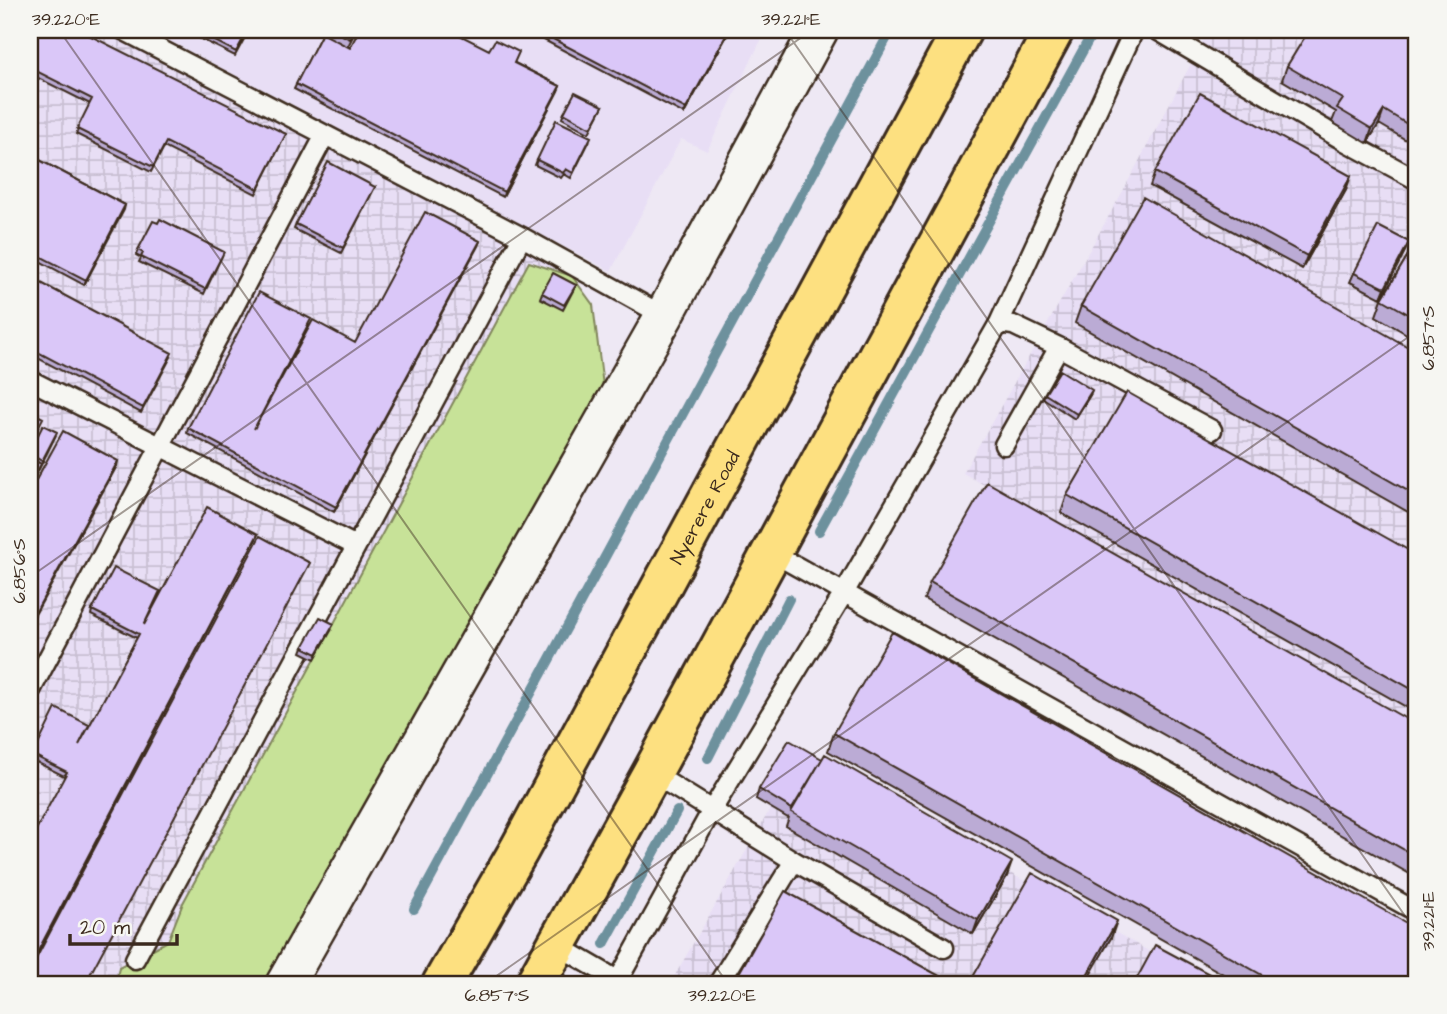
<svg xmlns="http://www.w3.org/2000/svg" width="1447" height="1014" font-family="'Architects Daughter',sans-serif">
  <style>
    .built { fill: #e8def5 }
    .industrial { fill: url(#industrial-grid) }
    .green { fill: #c7e298; stroke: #81865b; stroke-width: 2 }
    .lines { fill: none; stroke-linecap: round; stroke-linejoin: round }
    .stream { stroke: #6d919d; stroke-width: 10 }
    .service-casing { stroke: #3b2a1e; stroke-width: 23 }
    .minor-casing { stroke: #3b2a1e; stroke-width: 42 }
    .trunk-casing { stroke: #3b2a1e; stroke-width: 44 }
    .service { stroke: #f6f6f2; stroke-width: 18 }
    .minor { stroke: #f6f6f2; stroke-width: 37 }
    .trunk { stroke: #fde080; stroke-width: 38 }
    .wall { fill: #bbabd5; stroke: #3b2a1e; stroke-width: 2 }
    .shaded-wall { fill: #998bae; stroke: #3b2a1e; stroke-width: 2 }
    .building { fill: #dac7f8; stroke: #3b2a1e; stroke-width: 2 }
    .ticks { fill: none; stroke: #3b2a1e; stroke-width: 2; stroke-opacity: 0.45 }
    .labels { text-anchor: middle; stroke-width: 6; stroke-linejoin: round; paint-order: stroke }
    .street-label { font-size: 19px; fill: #3b2a1e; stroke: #f6f6f2 }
    .neatline { fill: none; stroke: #3b2a1e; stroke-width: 2.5 }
    .ticks-label { font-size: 18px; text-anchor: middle; fill: #3b2a1e }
  </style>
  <defs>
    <pattern id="industrial-grid" width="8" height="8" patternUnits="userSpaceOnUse" patternTransform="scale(1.75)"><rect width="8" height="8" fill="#e8def5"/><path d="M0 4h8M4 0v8" fill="none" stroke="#c8bfd2"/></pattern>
  </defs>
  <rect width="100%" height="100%" fill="#eee8f4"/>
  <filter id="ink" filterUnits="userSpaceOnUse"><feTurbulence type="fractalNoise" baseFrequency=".0143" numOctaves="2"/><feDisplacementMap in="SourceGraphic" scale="14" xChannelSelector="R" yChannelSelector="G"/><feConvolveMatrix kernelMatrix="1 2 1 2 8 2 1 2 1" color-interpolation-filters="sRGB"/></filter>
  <g filter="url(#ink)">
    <!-- built -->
    <path class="built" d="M149,30H766L707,151L681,139L611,271Z"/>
    <!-- industrial -->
    <path class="industrial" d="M30,30H147L566,249L538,301L204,984H30Z
      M1209,30H1417V728L963,473L1123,191Z
      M801,755L1207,984H670Z"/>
    <!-- green -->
    <path class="green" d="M529,262L572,276L593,305L603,386L278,984H116L119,967L168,941L183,903Z"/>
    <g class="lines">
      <!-- stream -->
      <path class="stream" d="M819,531L1094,30
        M708,758L789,599
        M414,909L891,30
        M604,944L677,811"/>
      <defs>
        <path id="service" d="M123,30L522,237L664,316
          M1157,30L1341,139L1417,180
          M999,323L1134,30
          M30,380L356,546
          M1004,445L1059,347
          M771,552L1417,912
          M30,692L325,135
          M652,773L794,861L944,948
          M557,945L624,984
          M135,959L522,237
          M616,984L712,810L844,593L999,323L1013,325L1059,347L1212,430
          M718,984L794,861"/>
        <path id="minor" d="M285,984L664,316L819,30"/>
        <g id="trunk">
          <path id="s1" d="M442,984L519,850L962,30"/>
          <path d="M535,984L652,773L1054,30"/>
        </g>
      </defs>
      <!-- service casing -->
      <use href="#service" class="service-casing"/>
      <!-- minor casing -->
      <use href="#minor" class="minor-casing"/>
      <!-- trunk casing -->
      <use href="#trunk" class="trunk-casing"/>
      <!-- service -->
      <use href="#service" class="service"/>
      <!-- minor -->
      <use href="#minor" class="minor"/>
      <!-- trunk -->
      <use href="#trunk" class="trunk"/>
    </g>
    <!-- wall -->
    <path class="wall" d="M30,30L286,134L256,194L164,147L151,172L76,134L90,104L30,74Z
      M183,30H249L235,56Z
      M311,30H356L348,46L350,48L515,63L560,86L503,197L294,89L321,35Z
      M525,30H730L684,114Z
      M1417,30V137L1413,144L1379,124L1367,143L1332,122L1336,112L1282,80L1287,66L1325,34Z
      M603,106L589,133L562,118L564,113Z
      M589,142L571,178L564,174L561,178L535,165L537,160Z
      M30,155L125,205L84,285L30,256Z
      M1155,172L1346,190L1302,269L1150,186Z
      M375,187L341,253L294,229L296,224Z
      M158,223L222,256L204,294L139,262L141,258L136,255L138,250Z
      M1417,240V340L1376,316L1382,299Z
      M480,241L334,512L187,433L188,428L309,324L269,402L355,343Z
      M1405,251L1381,298L1350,282L1354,273Z
      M30,277L171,357L141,413L30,354Z
      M576,285L563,310L540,298L542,293Z
      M1081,306L1417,352V517L1075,323Z
      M1045,394L1090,395L1075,419L1043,398Z
      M55,437L39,469L30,485V451Z
      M1067,495L1417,555V713L1061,513Z
      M256,539L64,776L32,760L33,755L88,729L137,638L91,615L92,610L149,615Z
      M930,582L1417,725V878L924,599Z
      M332,629L315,659L301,652L303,647Z
      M834,733L1417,984H1241L828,751Z
      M759,789L1007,876L973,934L786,826L789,817L788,818L756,799Z"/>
    <!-- shaded-wall -->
    <path class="shaded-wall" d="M729,30H730L684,114L686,109Z
      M560,86L558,91L503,197L504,192Z
      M1384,110L1379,124L1367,143L1372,129Z
      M1351,176L1346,190L1302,269L1307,256Z
      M125,205L124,210L84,285L86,280Z
      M480,241L478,246L334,512L336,507Z
      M1409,242L1405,251L1381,298L1385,288Z
      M1092,390L1090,395L1075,419L1077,414Z
      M118,461L117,466L32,620L34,615Z
      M258,534L256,539L30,967V966Z
      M1012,862L1007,876L973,934L978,920Z
      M1117,921L1111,938L1085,984H1082Z"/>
    <!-- building -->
    <path class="building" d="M30,30H79L286,134L258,189L166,142L153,167L77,129L92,99L30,68Z
      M194,30H248L236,52Z
      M332,30H355L350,39Z
      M359,30H450L489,50L495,40L519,52L514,63L560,86L504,192L296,84L322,33L350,48Z
      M536,30H729L686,109Z
      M1309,30H1318L1325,34L1328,30H1417V130L1384,110L1372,129L1337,108L1343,99L1287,66Z
      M575,92L603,106L591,128L564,113Z
      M1200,93L1351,176L1307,256L1155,172Z
      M556,120L591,137L573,173L566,169L563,173L537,160Z
      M30,155L125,205L86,280L30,251Z
      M328,162L375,187L343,248L296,224Z
      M1143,197L1417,352V496L1081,306Z
      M425,212L480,241L336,507L188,428L259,292L311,319L254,429L313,320L355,343Z
      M160,219L224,252L205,289L141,257L143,253L138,250L153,221L158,223Z
      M1378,226L1409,242L1385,288L1354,273Z
      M1417,240V319L1382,299Z
      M553,273L576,285L564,305L542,293Z
      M30,277L172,353L143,408L30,348Z
      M1060,370L1092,390L1077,414L1045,394Z
      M1127,392L1417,555V692L1067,495Z
      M30,411L43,418L30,443Z
      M43,425L57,432L42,461L30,454V451Z
      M63,431L118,461L34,615L30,613V491Z
      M30,458L41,464L30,483Z
      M987,482L1417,725V857L930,582Z
      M207,507L258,534L30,966V841L67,772L33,755L56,708L89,725L79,745L139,634L92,610L114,568L160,591L144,625Z
      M260,536L310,563L85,984H30V970Z
      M320,617L334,624L317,654L303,647Z
      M892,632L1417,929V984H1278L834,733Z
      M789,740L822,759L792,809L759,789Z
      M825,754L1012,862L978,920L791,812Z
      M1032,873L1117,921L1082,984H969Z
      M785,891L954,984H733Z
      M1155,945L1213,976L1209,984H1144L1136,980Z
      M1216,978L1227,984H1213Z"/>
  </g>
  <!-- ticks -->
  <path class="ticks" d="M59,30L728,984M785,30L1417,933M30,577L812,30M485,984L1417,331"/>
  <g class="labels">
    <!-- street labels -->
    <g class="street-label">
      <text dy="7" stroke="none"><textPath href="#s1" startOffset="544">Nyerere Road</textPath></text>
    </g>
  </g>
  <!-- margin -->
  <rect width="1447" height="1014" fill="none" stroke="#f6f6f2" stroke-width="77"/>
  <!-- scale -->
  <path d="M70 934v10h107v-10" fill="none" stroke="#3b2a1e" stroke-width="3.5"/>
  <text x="80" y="934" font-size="21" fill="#3b2a1e" stroke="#f6f6f2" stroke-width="5" paint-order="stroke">20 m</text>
  <rect x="38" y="38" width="1370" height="938" class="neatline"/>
  <g class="ticks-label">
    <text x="66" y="25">39.220°E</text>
    <text x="791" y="25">39.221°E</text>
    <text transform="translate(1428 338) rotate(-90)" y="6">6.857°S</text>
    <text transform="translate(19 571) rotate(-90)" y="6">6.856°S</text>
    <text transform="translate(1428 921) rotate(-90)" y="6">39.221°E</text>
    <text x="497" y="1001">6.857°S</text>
    <text x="722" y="1001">39.220°E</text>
  </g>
</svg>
